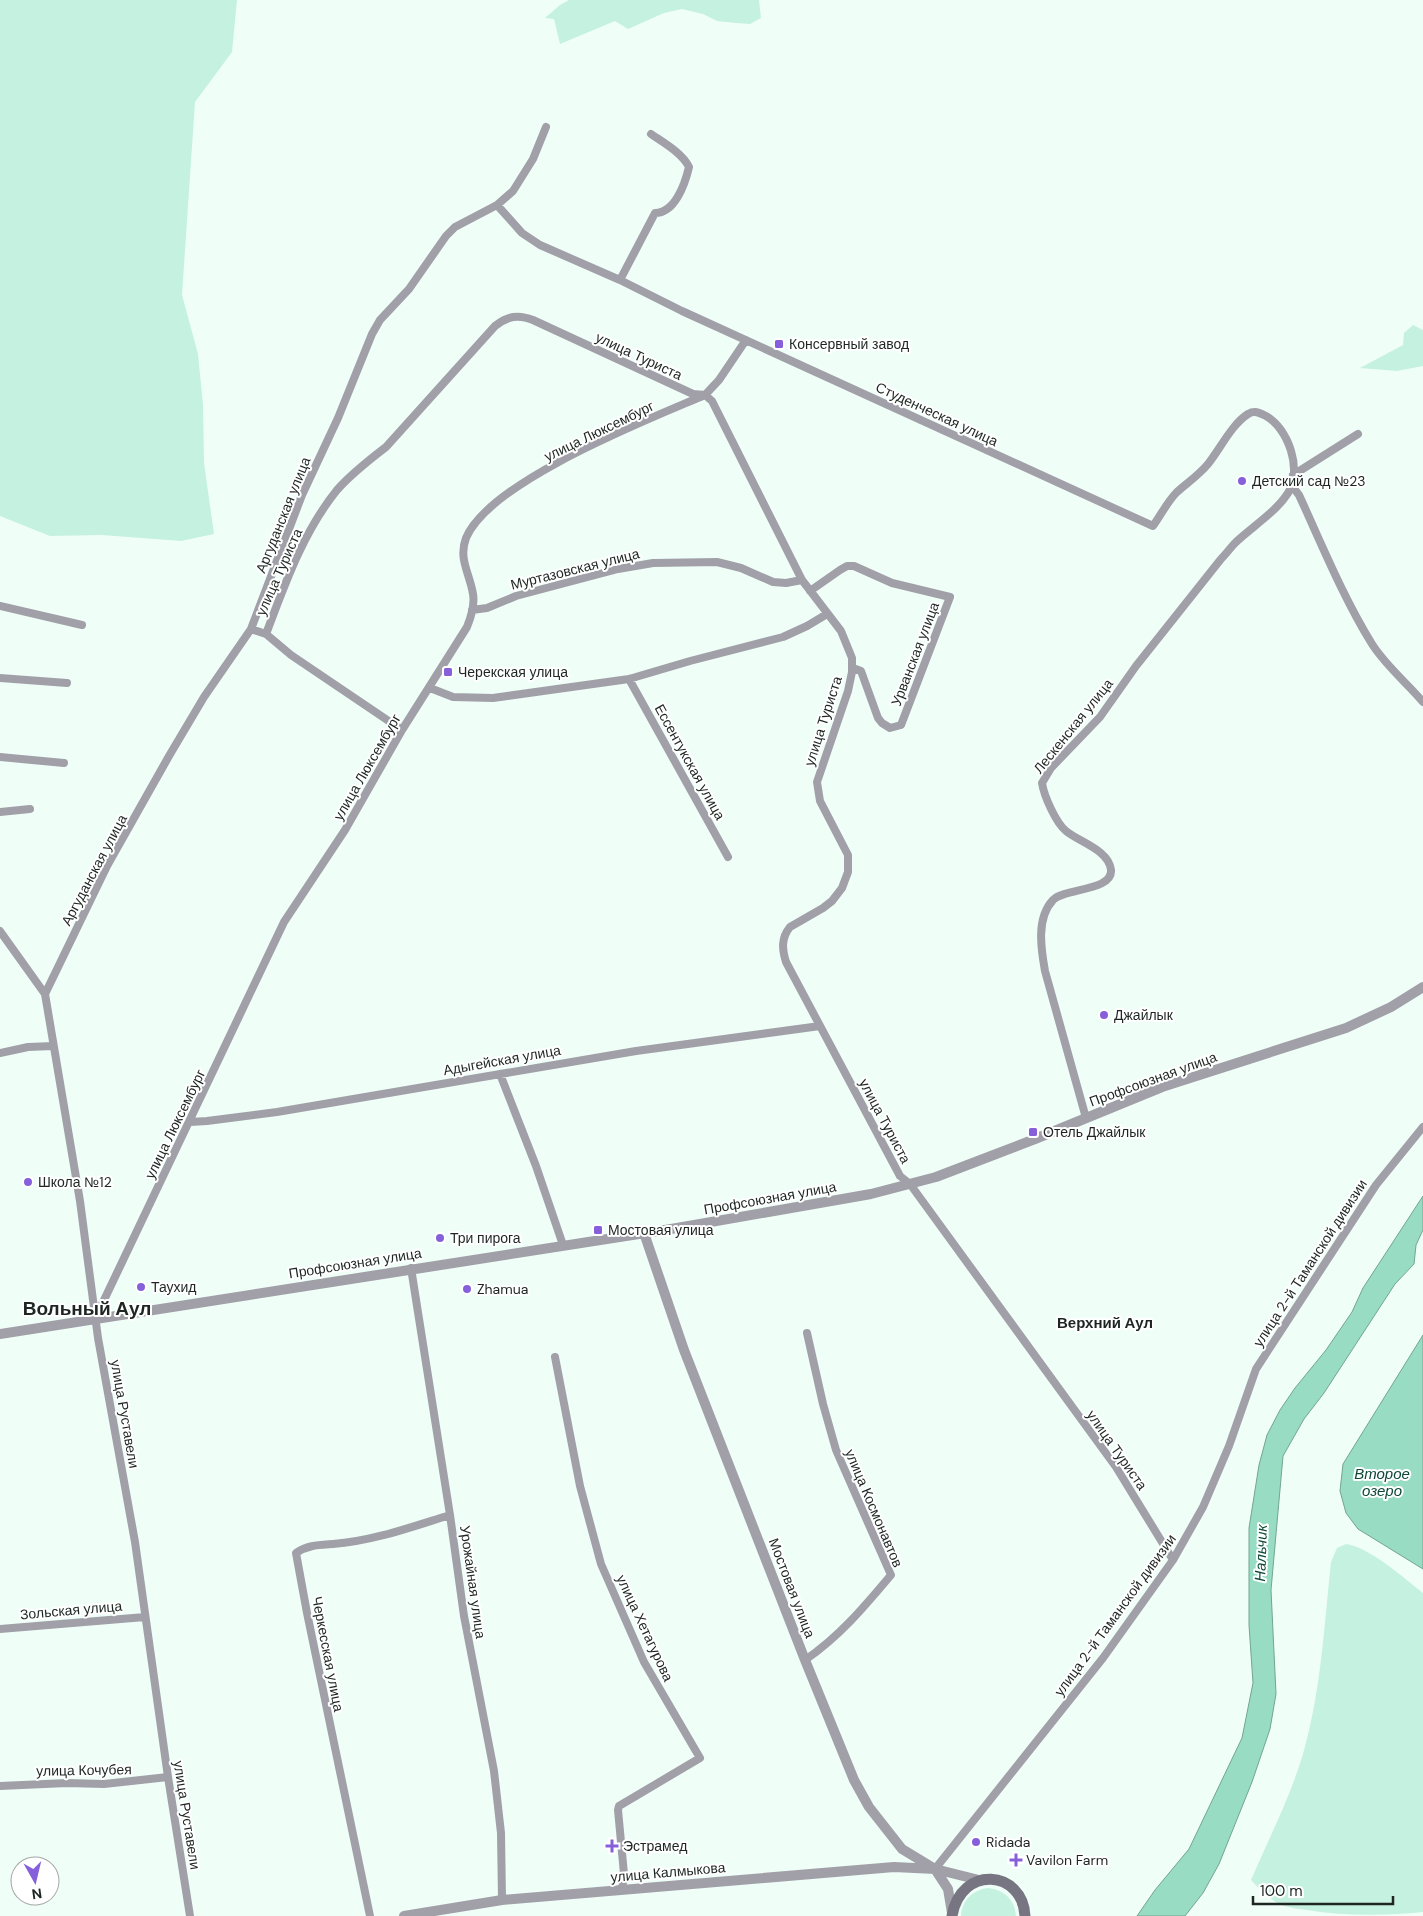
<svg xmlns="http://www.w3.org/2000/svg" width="1423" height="1916" font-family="'DM Sans',sans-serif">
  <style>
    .green { fill: #c5f1e0 }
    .water { fill: #97dcc3; stroke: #72a593 }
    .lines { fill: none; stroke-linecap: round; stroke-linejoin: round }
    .minor { stroke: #a1a0a8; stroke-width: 8 }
    .tertiary { stroke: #a1a0a8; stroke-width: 10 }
    .secondary { stroke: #777581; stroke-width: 11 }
    .poi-dot { fill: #8660da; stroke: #fff; stroke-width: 2 }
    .labels { text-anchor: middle; stroke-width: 4; stroke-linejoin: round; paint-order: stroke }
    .poi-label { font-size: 14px; fill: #1d2623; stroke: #fff; text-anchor: start }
    .street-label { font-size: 14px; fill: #1d2623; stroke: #fff }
    .neighbourhood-label { font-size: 15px; font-weight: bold; fill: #1d2623; stroke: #fff }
    .water-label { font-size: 15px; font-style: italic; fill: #0d4738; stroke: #fff }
    .district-label { font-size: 19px; font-weight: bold; fill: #1d2623; stroke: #fff }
  </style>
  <rect width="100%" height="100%" fill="#f0fef8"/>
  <!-- green -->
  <path class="green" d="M0,0H237L232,52L195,102L182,295L198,354L203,405L204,463L214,534L181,541L102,535L50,536L0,516Z
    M569,0H759L761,18L750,24L736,23L717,21L703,14L682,9L664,13L628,29L615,21L560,44L554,19L545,18L560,5Z
    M1413,325L1423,330V366L1397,371L1360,368L1403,345L1404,333Z
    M1346,1544C1369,1547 1404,1578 1423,1593V1912C1386,1916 1344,1916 1307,1910C1300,1909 1291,1908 1284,1906C1271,1901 1260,1890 1251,1880C1269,1838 1290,1798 1303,1754C1321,1692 1324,1627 1331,1562L1337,1548Z
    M988,1888C1004,1890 1015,1899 1016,1916H961C962,1900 973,1890 988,1888Z"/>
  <!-- water -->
  <path class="water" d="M1423,1196V1230L1416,1245L1414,1264L1395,1284L1324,1393L1304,1419L1283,1456L1271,1590L1276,1694L1270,1729L1252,1782L1219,1864L1203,1893L1185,1916H1137L1155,1890L1189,1849L1242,1738L1253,1683L1249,1625V1528L1259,1465L1267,1435L1280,1410L1295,1388L1326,1350L1352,1312L1363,1288Z
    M1423,1335V1569L1358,1529L1346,1513L1340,1491L1343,1464Z"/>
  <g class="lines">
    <!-- minor -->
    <path class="minor" d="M497,205L522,233L540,245L620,280L682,311L1153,526C1161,515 1167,502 1177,492C1187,483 1199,475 1208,464C1220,449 1232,424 1248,414C1255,410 1260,413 1266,416C1288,428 1303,470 1288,493C1276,512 1253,526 1236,542C1231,547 1226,554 1221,559L1136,666L1100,717L1051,768L1042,783C1044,796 1056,823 1066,831C1079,842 1109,850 1111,870C1113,891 1064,888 1053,900C1036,918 1041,949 1045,971L1086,1118
      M620,280L655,213C675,213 685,184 689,167C682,153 664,143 651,134
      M1293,475L1358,434
      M1292,486L1299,495C1322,545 1343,597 1372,644C1386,666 1407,683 1423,702
      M810,591L840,570L847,566H854L892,583L950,597L901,725L890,728L882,723L878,718L861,671L853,668
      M0,606L82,625
      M472,610L487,608L516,596L618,569L653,563L717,562L741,568L773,582L786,583L802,580
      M251,629L266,634L291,655L402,730
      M266,634C285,584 303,532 337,490C351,474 369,460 386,447L495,326C508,316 518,314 533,320L693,394L705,395L712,401L802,580L841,631L852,658V672L848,691L817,782L820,801L848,855V872L842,888L832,901L823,908L790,927C781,938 782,949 786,962L900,1176L910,1184L1116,1467L1173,1560
      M0,678L67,683
      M629,679L728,857
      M430,688L453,697L493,698L629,679L690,661L783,637L807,626L827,614
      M0,757L64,763
      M0,812L30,809
      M0,931L45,994L80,1201L98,1338L135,1542L168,1777L190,1916
      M45,994L107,866L169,756L204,697L251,629L302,495L338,418L372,334L380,320L409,289L446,236L455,227L497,205L513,191L533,159L546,127
      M0,1053L28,1047L53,1046
      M500,1074L536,1166L563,1245
      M190,1122L207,1121L277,1112L636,1051L820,1026
      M411,1268L450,1515L464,1616L494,1771L501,1833L502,1900
      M95,1319L284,922L345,830L402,730L467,627C471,617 475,605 473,594C470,574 458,559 466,538C490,481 647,420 705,395L719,380L746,340
      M555,1357L580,1486L601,1564L644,1662L700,1758L619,1806L618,1810L624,1874L622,1890
      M0,1629L145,1617
      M805,1660C839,1637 865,1606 891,1575L836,1450L823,1404L807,1333
      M0,1786L67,1783L104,1784L168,1777
      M935,1869L1103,1658L1173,1560L1203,1507L1229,1446L1256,1369L1376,1185L1423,1127
      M370,1916L307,1613L296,1553C307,1545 319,1545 333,1544C373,1541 411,1527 450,1515"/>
    <!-- tertiary -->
    <path class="tertiary" d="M644,1233L684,1350L805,1660L854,1780L869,1807L902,1849L935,1869L948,1889L952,1913
      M0,1334L671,1229L871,1194L936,1177L1035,1139L1162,1087L1346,1028L1391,1007L1423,987
      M404,1916L502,1900L894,1867L935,1869L979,1880"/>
    <!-- secondary -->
    <path class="secondary" d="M952,1916C961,1864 1023,1870 1025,1916"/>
  </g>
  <!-- markers -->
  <g class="poi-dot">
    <rect x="774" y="339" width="10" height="10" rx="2.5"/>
    <circle cx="1242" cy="481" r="5"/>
    <rect x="443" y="667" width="10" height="10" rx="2.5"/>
    <circle cx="1104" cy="1015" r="5"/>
    <rect x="1028" y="1127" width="10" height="10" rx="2.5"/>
    <circle cx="28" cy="1182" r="5"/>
    <rect x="593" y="1225" width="10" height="10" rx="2.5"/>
    <circle cx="440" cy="1238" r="5"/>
    <circle cx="141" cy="1287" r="5"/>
    <circle cx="467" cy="1289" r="5"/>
    <circle cx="976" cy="1842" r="5"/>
    <path d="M609.5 1838.5h5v5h5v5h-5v5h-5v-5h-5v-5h5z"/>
    <path d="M1013.5 1852.5h5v5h5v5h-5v5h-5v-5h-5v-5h5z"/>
  </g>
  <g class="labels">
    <!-- poi labels -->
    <g class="poi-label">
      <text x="789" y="349">Консервный завод</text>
      <text x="1252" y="486">Детский сад №23</text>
      <text x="458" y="677">Черекская улица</text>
      <text x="1114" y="1020">Джайлык</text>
      <text x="1043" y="1137">Отель Джайлык</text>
      <text x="38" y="1187">Школа №12</text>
      <text x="608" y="1235">Мостовая улица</text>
      <text x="450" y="1243">Три пирога</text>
      <text x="151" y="1292">Таухид</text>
      <text x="477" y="1294">Zhamua</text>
      <text x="986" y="1847">Ridada</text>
      <text x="623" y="1851">Эстрамед</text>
      <text x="1026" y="1865">Vavilon Farm</text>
    </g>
    <!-- street labels -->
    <g class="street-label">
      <text transform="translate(639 356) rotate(25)" y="5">улица Туриста</text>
      <text transform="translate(937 414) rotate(25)" y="5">Студенческая улица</text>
      <text transform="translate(599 431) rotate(-26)" y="5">улица Люксембург</text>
      <text transform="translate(283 515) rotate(-68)" y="5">Аргуданская улица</text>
      <text transform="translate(575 569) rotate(-14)" y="5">Муртазовская улица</text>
      <text transform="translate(279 572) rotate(-66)" y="5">улица Туриста</text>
      <text transform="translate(915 654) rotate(-69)" y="5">Урванская улица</text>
      <text transform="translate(823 721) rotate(-72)" y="5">улица Туриста</text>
      <text transform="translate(1073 726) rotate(-51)" y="5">Лескенская улица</text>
      <text transform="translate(690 762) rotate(61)" y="5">Ессентукская улица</text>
      <text transform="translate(367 767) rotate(-60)" y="5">улица Люксембург</text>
      <text transform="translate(94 870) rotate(-62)" y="5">Аргуданская улица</text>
      <text transform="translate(502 1060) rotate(-10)" y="5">Адыгейская улица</text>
      <text transform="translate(1153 1079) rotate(-20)" y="5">Профсоюзная улица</text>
      <text transform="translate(885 1121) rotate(62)" y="5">улица Туриста</text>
      <text transform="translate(175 1124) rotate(-64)" y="5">улица Люксембург</text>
      <text transform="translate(770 1198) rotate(-10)" y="5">Профсоюзная улица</text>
      <text transform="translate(355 1263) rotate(-9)" y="5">Профсоюзная улица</text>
      <text transform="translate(1310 1263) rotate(-57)" y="5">улица 2-й Таманской дивизии</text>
      <text transform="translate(125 1414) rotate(80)" y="5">улица Руставели</text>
      <text transform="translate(1117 1450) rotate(55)" y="5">улица Туриста</text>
      <text transform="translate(874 1508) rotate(67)" y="5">улица Космонавтов</text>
      <text transform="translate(473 1582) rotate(82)" y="5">Урожайная улица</text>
      <text transform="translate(792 1588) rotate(69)" y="5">Мостовая улица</text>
      <text transform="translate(71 1610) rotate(-5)" y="5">Зольская улица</text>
      <text transform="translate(1115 1615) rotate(-54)" y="5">улица 2-й Таманской дивизии</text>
      <text transform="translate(645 1628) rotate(65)" y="5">улица Хетагурова</text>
      <text transform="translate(328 1654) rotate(79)" y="5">Черкесская улица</text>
      <text transform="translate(84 1770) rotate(-1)" y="5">улица Кочубея</text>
      <text transform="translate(187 1815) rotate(81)" y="5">улица Руставели</text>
      <text transform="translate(668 1872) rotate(-5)" y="5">улица Калмыкова</text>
    </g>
    <!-- neighbourhood labels -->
    <g class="neighbourhood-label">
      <text x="1105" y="1328">Верхний Аул</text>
    </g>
    <!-- water labels -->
    <g class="water-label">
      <text x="1382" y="1479">Второе<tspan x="1382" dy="17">озеро</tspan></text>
      <text transform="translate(1261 1553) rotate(-88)" y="5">Нальчик</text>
    </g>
    <!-- district labels -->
    <g class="district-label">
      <text x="87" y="1315">Вольный Аул</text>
    </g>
  </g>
  <!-- north arrow -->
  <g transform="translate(35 1881) rotate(172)"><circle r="24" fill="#ffffff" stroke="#a5a8a7"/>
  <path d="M0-4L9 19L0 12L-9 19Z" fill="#8660da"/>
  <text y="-8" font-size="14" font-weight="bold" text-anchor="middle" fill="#1d2623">N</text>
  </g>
  <!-- scale -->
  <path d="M1253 1896v8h140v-8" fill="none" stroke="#1d2623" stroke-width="2.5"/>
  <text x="1260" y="1896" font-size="15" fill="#1d2623" stroke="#ffffff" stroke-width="4" paint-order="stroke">100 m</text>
</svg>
